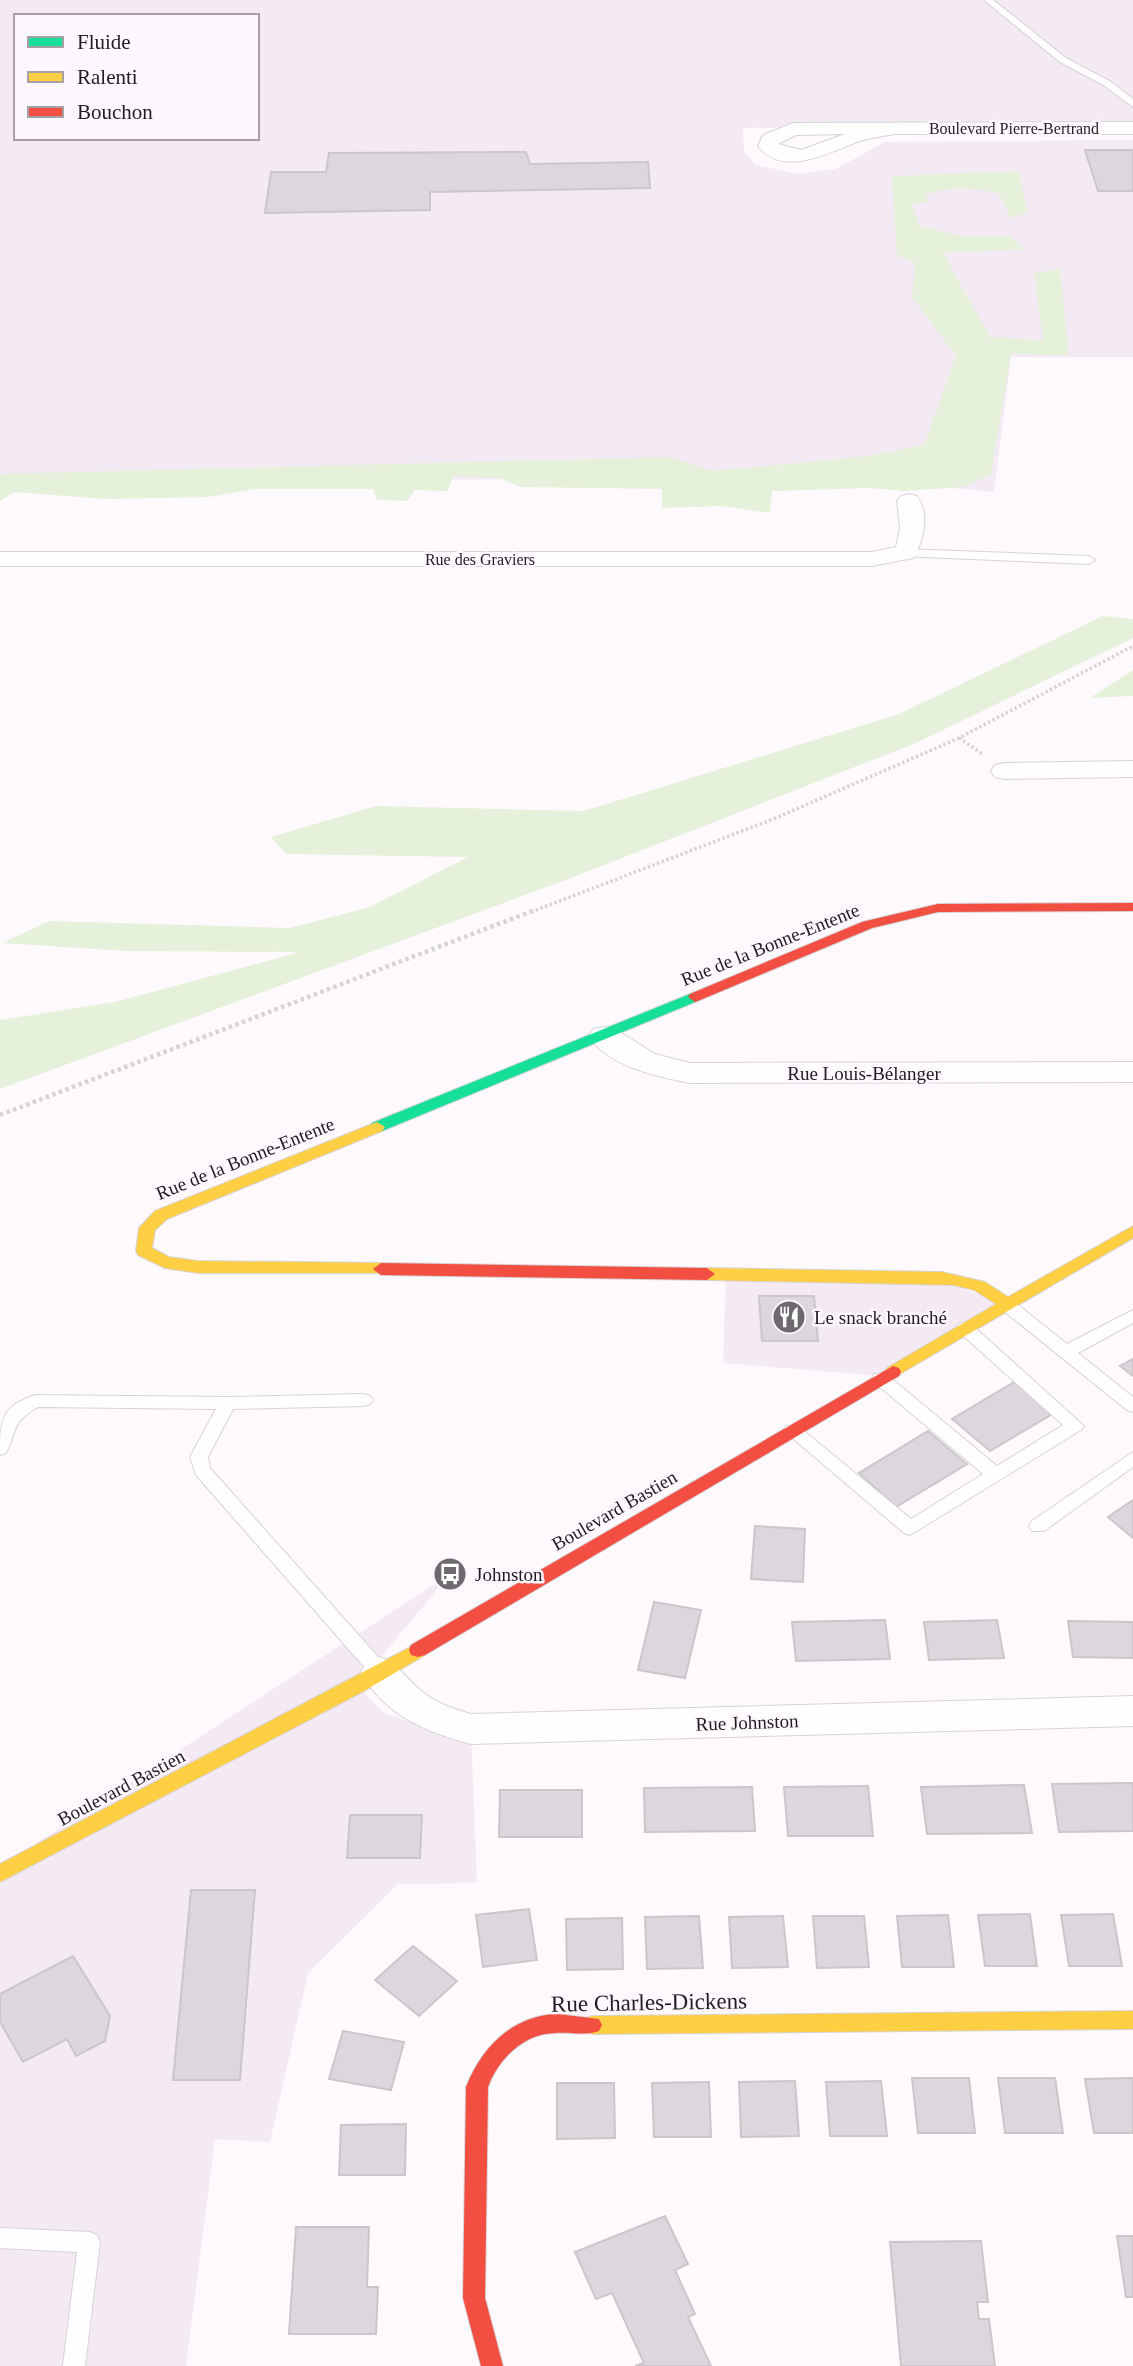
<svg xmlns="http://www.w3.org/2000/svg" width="1133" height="2366" font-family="'Times New Roman',serif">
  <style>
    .built { fill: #f4eaf4; fill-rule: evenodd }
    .green { fill: #e5f1da }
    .building { fill: #dcd7dc; stroke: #cac6ca; stroke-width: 2 }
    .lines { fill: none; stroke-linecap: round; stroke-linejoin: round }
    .lane-casing { stroke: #d7d3d7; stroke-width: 2 }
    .street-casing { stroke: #d7d3d7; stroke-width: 2 }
    .fast-casing { stroke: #d7d3d7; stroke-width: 2 }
    .slow-casing { stroke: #d7d3d7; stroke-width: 2 }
    .jam-casing { stroke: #d7d3d7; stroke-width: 2 }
    .path-far1 { stroke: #d5d4d5; stroke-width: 3.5; stroke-dasharray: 2.5 2.5; stroke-linecap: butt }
    .path { stroke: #d5d4d5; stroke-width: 4.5; stroke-dasharray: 3.5 3.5; stroke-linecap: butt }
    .lane { fill: #fffeff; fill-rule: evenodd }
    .street { fill: #fffeff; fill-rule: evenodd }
    .fast { fill: #16e098; fill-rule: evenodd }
    .slow { fill: #ffcf43; fill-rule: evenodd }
    .jam { fill: #f24e42; fill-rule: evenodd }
    .labels { text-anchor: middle; stroke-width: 5; stroke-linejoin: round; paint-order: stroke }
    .far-street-label { font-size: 16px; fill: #211c21; stroke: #fef8fe }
    .street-label { font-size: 19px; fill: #211c21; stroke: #fef8fe }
    .poi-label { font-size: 19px; fill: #211c21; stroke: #fef8fe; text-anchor: start }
    .near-street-label { font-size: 23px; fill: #211c21; stroke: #fef8fe }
  </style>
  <rect width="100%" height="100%" fill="#fdf9fd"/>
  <!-- built -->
  <path class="built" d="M0,0H1133V125L743,128L744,152L756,165L798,174L836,169L885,142L1133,140V357H1011L994,492L846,478L0,481ZM16,16H257V138H16Z
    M726,1274L930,1277L1006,1304L884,1376L723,1363Z
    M450,1574L357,1686L384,1713L423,1726L471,1729L477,1883L398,1884L308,1973L270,2142L215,2139L186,2366H0V1867Z"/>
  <!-- green -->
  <path class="green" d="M1019,171L1027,212L1011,218L998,193C973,188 950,186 925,195L928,202L912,205L920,226L961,236H1010L1024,249L943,253L990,337L1043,340L1034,273L1060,269L1069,355L1011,354L991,474L963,487L905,491L870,488L772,491L770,513L722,506L662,508V489L520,487L499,478L454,476L447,491L415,490L407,501L377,500L373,489H256L208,497L105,499L14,492L0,501V474L670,457L712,471L869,456L924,445L956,356L912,297L915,264L897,255L892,176Z
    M1103,616L1133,619V638L916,743L571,878L0,1089V1020L115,1002L300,952L126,951L2,943L49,921L290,928L370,907L468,857L286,854L271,837L376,806L584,811L899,714Z
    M1133,670V696L1090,698Z"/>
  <!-- building -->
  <path class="building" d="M1085,150H1133V191H1098Z
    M526,152L530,164L648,162L650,188L430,192V210L265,213L271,172H326L329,153Z
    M759,1296H814L818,1341H762Z
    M1133,1359V1376L1120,1366Z
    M1016,1381L1054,1413L990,1451L952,1419Z
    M928,1431L967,1464L896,1507L859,1473Z
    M1133,1500V1538L1108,1517Z
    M755,1526L805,1529L803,1582L751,1579Z
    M654,1602L701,1610L685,1678L638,1670Z
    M885,1620L890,1659L796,1661L792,1622Z
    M997,1620L1004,1658L929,1660L924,1622Z
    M1068,1621L1133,1622V1658L1073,1657Z
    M1133,1783V1831L1059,1832L1052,1784Z
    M1024,1785L1032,1833L927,1834L921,1787Z
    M868,1786L873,1836H788L784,1787Z
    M752,1787L755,1831L645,1832L644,1788Z
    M500,1790H582V1837H499Z
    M350,1815H422L420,1858H347Z
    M191,1890H255L240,2080H173Z
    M529,1909L537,1960L483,1967L476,1915Z
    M1030,1914L1037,1966H985L978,1915Z
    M1113,1914L1122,1966H1069L1061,1915Z
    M948,1915L954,1967H902L897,1916Z
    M699,1916L703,1968L647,1969L645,1917Z
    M783,1916L788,1967L732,1968L729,1917Z
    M813,1916H864L869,1967L817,1968Z
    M622,1918L623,1969L567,1970L566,1919Z
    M413,1946L457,1981L419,2016L375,1980Z
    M73,1956L110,2016L105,2041L76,2056L67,2039L23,2062L0,2022V1994Z
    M343,2031L404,2042L391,2090L329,2079Z
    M912,2078H969L975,2133H918Z
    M998,2078H1055L1063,2133H1005Z
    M1133,2078V2133H1094L1085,2079Z
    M795,2081L799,2136L741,2137L739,2082Z
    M881,2081L887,2136H830L826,2082Z
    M709,2082L711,2137H654L652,2083Z
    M557,2083H614L615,2138L557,2139Z
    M406,2124L405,2175H339L341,2125Z
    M665,2216L688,2264L675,2270L695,2314L688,2317L711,2366H635L644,2363L612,2293L596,2299L575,2252Z
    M296,2227H369L367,2287H378L376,2334H289Z
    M1117,2236H1133V2297H1126Z
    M981,2241L988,2302H977L979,2319H989L995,2366H901L890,2242Z"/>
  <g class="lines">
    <defs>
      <path id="lane" d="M984,0H993L1066,58L1111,82L1133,99V107L1105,86L1060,62Z
        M904,549L1089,556L1095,560L1089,564L900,556V550Z
        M1006,1298L1012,1300L1067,1344L1133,1310V1323L1078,1353L1133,1397V1412L1127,1410L1000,1308L998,1304L1000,1300Z
        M965,1322L971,1324L1084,1426L1081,1430L910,1535L904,1533L783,1430L786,1426H798L911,1519L983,1474L874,1382L872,1378L874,1374H886L997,1466L1063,1425L959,1332L957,1328L959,1324Z
        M364,1394L370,1396L373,1400L370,1404L364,1406L233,1409L208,1457L210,1468L387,1667L389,1672L387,1677L380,1679L373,1677L196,1475L190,1457L216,1409L38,1407C10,1423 18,1430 6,1453L0,1455C0,1423 0,1406 35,1395L228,1397Z
        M1133,1452V1467L1044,1531H1032L1029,1526L1032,1521Z
        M0,2228L89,2232L97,2235L100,2242L85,2366H63L77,2252L0,2248Z"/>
      <path id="street" d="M1133,122V134H895C882,136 869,138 857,142C828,153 783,178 758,146L763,135L793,123ZM845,134L801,150L778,144L796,135Z
        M909,494L917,496C930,514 924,541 913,558L872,566H0V552H872L896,547L900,528L897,501L901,496Z
        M1133,761V777L1004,779L995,777L991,771L995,765L1004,763Z
        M604,1027L615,1029L655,1054L690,1063L1133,1062V1082L690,1083C656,1076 609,1067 589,1036L593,1029Z
        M380,1657C399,1664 408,1681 424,1693C438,1704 454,1709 471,1714L1133,1696V1726L471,1744C426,1732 384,1715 361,1672L367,1662Z"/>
      <path id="fast" d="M695,992L702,997L700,1000L382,1131H372L369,1127L372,1123Z"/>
      <path id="slow" d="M377,1122L385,1127L382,1131L167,1219L155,1230L152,1248L169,1257L198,1261L381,1263L389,1269L387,1273H198L165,1268L138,1255L136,1251L139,1228L155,1211Z
        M1133,1226V1238L893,1378L887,1376L885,1372L887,1368L996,1304L974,1290L953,1285L707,1280L699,1274L707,1268L942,1272L985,1282L1008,1297Z
        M418,1643L425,1645L427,1650L425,1655L364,1691L0,1882V1864Z
        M1133,2011V2029L592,2034L585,2031L582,2025L585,2019L592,2016Z"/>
      <path id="jam" d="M1133,903V911L938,912L872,928L700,1000L695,1002L688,997L690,994L862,922L938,904Z
        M381,1263L707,1268L715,1274L707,1280L381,1275L373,1269Z
        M893,1366L899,1368L901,1372L899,1376L425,1655L418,1657L411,1655L409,1650L411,1645Z
        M557,2014L599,2019L602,2025L599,2031C586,2036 570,2032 556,2033C524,2033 498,2059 488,2087L485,2298L503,2366H481L463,2298L466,2087C482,2047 512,2016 557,2014Z"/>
    </defs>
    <!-- lane casing -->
    <use href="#lane" class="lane-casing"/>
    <!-- street casing -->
    <use href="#street" class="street-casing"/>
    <!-- fast casing -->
    <use href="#fast" class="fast-casing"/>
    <!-- slow casing -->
    <use href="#slow" class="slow-casing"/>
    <!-- jam casing -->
    <use href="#jam" class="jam-casing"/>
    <!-- path-far1 -->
    <path class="path-far1" d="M959,738L984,755
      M531,912L776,818L959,738L1133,646"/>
    <!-- path -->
    <path class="path" d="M0,1115L535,910"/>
    <!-- lane -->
    <use href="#lane" class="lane"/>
    <!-- street -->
    <use href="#street" class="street"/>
    <!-- fast -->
    <use href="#fast" class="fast"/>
    <!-- slow -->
    <use href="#slow" class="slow"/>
    <!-- jam -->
    <use href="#jam" class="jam"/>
  </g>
  <!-- icons -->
  <defs>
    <symbol id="restaurant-disc" viewBox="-11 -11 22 22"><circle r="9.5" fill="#6e696e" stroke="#fef8fe"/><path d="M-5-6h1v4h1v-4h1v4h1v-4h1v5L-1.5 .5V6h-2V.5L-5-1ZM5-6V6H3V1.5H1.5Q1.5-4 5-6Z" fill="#fff"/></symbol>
    <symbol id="bus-disc" viewBox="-11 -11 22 22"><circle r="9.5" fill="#6e696e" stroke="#fef8fe"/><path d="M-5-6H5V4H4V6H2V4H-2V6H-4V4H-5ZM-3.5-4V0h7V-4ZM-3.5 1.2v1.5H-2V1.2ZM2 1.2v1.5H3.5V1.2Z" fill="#fff"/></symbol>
  </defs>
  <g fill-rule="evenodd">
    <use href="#restaurant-disc" x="770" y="1298" width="38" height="38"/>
    <use href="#bus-disc" x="431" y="1555" width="38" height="38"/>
  </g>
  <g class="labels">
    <!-- far-street labels -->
    <g class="far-street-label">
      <text x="1014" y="134">Boulevard Pierre-Bertrand</text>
      <text x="480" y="565">Rue des Graviers</text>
    </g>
    <!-- street labels -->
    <g class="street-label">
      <text transform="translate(770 944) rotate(-22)" y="7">Rue de la Bonne-Entente</text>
      <text x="864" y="1080">Rue Louis-Bélanger</text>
      <text transform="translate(245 1158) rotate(-22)" y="7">Rue de la Bonne-Entente</text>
      <text transform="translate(614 1510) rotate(-30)" y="7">Boulevard Bastien</text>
      <text transform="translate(747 1722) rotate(-2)" y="7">Rue Johnston</text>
      <text transform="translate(121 1787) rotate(-28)" y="7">Boulevard Bastien</text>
    </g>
    <!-- poi labels -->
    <g class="poi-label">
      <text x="814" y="1324">Le snack branché</text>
      <text x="475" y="1581">Johnston</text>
    </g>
    <!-- near-street labels -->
    <g class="near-street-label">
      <text transform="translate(649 2002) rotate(-1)" y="8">Rue Charles-Dickens</text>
    </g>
  </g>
  <!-- legend -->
  <rect x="14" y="14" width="245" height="126" fill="#fef8fe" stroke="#a6a0a6" stroke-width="2"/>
  <rect x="28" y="37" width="35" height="10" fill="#16e098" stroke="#a6a0a6" stroke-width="2"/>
  <text x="77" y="49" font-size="21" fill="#211c21">Fluide</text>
  <rect x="28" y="72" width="35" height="10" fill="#ffcf43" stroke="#a6a0a6" stroke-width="2"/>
  <text x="77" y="84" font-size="21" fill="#211c21">Ralenti</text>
  <rect x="28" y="107" width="35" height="10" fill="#f24e42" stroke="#a6a0a6" stroke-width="2"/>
  <text x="77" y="119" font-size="21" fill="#211c21">Bouchon</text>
</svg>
